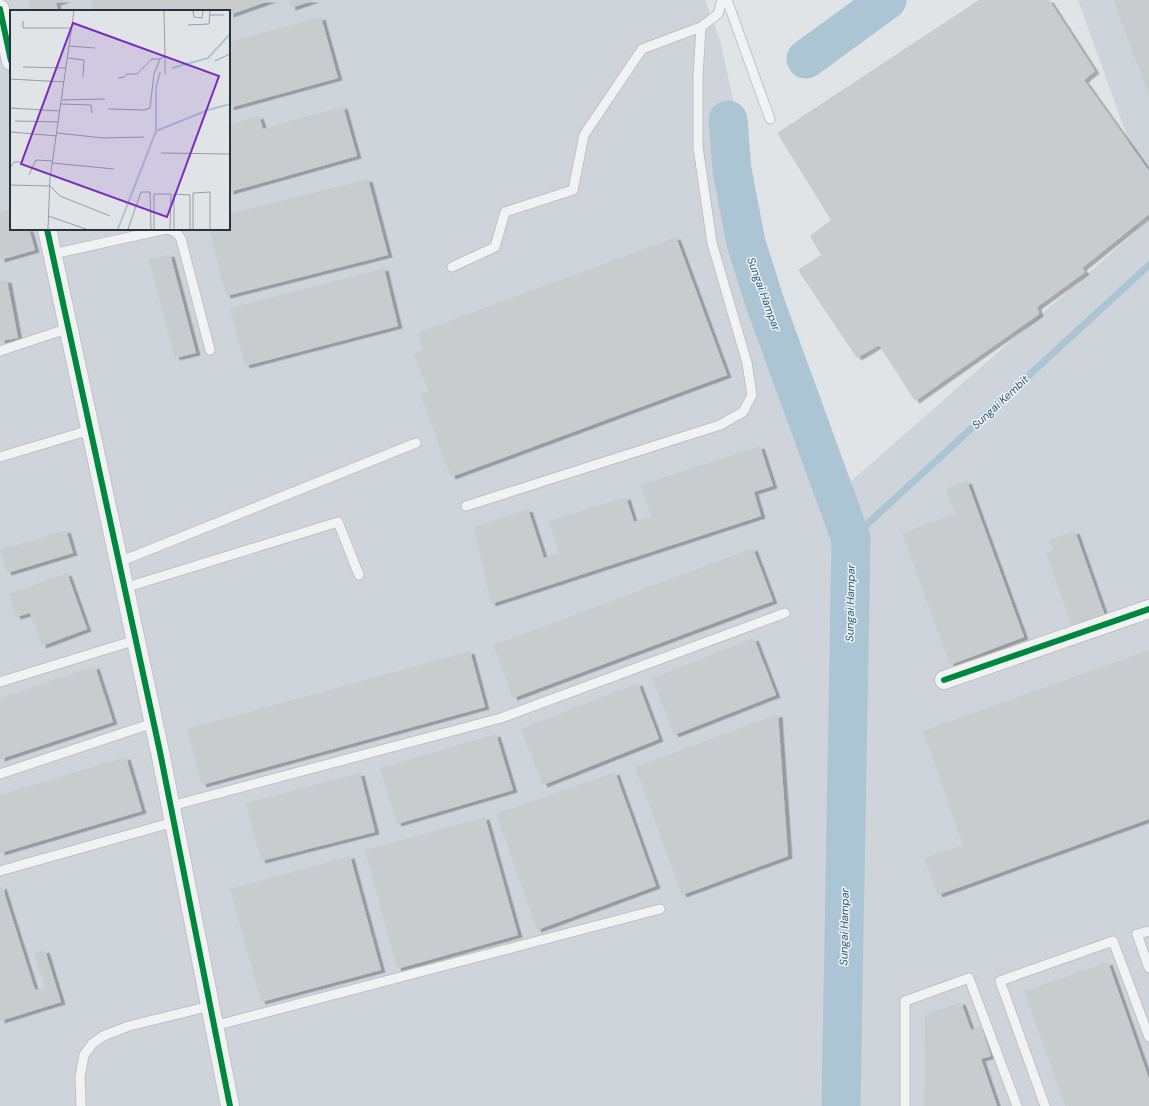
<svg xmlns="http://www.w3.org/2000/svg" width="1149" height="1106" font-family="'DM Sans',sans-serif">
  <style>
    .built { fill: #ced4da; fill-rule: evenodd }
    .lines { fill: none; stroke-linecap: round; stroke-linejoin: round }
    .stream { stroke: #acc5d4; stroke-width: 7 }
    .river { stroke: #acc5d4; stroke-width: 39 }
    .building { fill: #c9ccce; filter: url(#shadow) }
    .lane-casing { stroke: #bfc2c4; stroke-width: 11 }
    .street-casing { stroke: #bfc2c4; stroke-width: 20 }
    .lane { stroke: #f0f2f3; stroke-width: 9 }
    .street { stroke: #f0f2f3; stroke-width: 18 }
    .cycleway-casing { stroke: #eef2f6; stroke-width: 8 }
    .cycleway { stroke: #00873e; stroke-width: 6 }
    .labels { text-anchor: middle; stroke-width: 3; stroke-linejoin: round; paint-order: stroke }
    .water-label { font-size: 11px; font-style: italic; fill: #2d5977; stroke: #eef2f6 }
    .inset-river { fill: none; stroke: #acc5d4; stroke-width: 2 }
    .inset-road { fill: none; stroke: #969ea4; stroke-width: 1 }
    .view { fill: #7b2cbf; fill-opacity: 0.15; stroke: #7b2cbf; stroke-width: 2 }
    .inset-edge { fill: none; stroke: #263441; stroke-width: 2 }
  </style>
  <defs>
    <filter id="shadow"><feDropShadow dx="4.5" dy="2.5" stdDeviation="0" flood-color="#0004"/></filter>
  </defs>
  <rect width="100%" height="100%" fill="#e1e4e6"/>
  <!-- built -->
  <path class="built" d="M0,0H705L720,40L766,250L849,483L1149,220V1106H0ZM11,11H229V229H11Z
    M1078,0H1149V198Z"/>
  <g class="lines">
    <!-- stream -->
    <path class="stream" d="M851,539L1149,265"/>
    <!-- river -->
    <path class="river" d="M806,59L887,0
      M728,120L732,170L746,243L765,303L851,539L841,1106"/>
  </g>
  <!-- building -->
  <path class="building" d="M28,0H66L56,3L58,11H32Z
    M91,0H272L229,15V11H94Z
    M289,0H315L291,8Z
    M979,0H1049L1095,71L1084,80L1149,171V214L1082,268L1085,272L1037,307L1039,314L915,401L879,345L857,358L798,270L821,255L810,236L831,220L777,133Z
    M1113,0H1149V96Z
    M321,17L338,78L229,108V42Z
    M343,106L357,156L229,192V137L232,136L229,125L259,116L263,129Z
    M368,179L388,255L226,296L209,229H229V214Z
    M11,209V229H29L35,250L0,260V212Z
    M676,237L727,375L451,477L420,394L428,391L414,354L423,350L417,333Z
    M170,254L196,353L175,358L149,260Z
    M384,268L398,326L245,366L230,308Z
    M7,280L18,338L0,341V281Z
    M760,446L773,486L754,492L761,516L491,604L474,527L528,509L544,558L559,553L549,521L626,497L634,522L651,516L641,485Z
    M967,481L1024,637L950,665L902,533L955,514L946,489Z
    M66,530L73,553L7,573L0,550Z
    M1075,531L1105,616L1072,627L1046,553L1053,550L1049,540Z
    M753,548L773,601L513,698L493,645Z
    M67,573L87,629L42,646L30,613L16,617L8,594Z
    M754,638L776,695L674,735L652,678Z
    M1149,650V819L938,895L924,858L963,845L923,731Z
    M470,651L485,707L202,785L187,729Z
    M95,666L113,722L0,759V698Z
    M638,683L659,739L543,785L521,729Z
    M778,714L788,856L682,895L635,767Z
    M496,734L513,790L397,824L380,768Z
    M126,757L142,811L0,853V795Z
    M615,772L656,886L537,930L496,814Z
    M360,773L375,832L261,861L246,803Z
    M485,817L518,935L397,969L365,850Z
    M350,856L381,970L261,1002L230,889Z
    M2,886L35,990L45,988L34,953L45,950L61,1002L0,1021V887Z
    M1108,962L1149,1079V1106H1065L1024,991Z
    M961,1002L971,1030L981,1026L991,1056L981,1059L997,1106H924L925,1015Z"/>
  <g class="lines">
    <defs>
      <path id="lane" d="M727,0L770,119
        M53,254L166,229C174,230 177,232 181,239L210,350
        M452,267L495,247L505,212L573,190L584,135L642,49L701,27L718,14L722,0
        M0,351L69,328
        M0,457L90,430
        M466,506L720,425L743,412L752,395L747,363L712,243L698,147V76L701,27
        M119,562L416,443
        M124,588L338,522L359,575
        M0,682L136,640
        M0,774L153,723
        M171,806L501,718L785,613
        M0,871L174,822
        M1149,931L1137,934L1149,968
        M214,1026L660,909
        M81,1106L80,1077L84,1055L92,1044L103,1036L129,1026L210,1006
        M905,1106V1001L969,978L1017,1106
        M1045,1106L1000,981L1113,941L1149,1037"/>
      <path id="street" d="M0,9L11,61
        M47,229L160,752L230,1106
        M944,680L1149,609"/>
    </defs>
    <!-- lane casing -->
    <use href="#lane" class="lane-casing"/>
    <!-- street casing -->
    <use href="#street" class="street-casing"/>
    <!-- lane -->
    <use href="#lane" class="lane"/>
    <!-- street -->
    <use href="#street" class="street"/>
    <defs>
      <path id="cycleway" d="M0,9L11,61
        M47,229L160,752L230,1106
        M944,680L1149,609"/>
    </defs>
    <!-- cycleway casing -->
    <use href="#cycleway" class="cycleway-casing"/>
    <!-- cycleway -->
    <use href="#cycleway" class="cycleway"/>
  </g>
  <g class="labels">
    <!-- water labels -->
    <g class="water-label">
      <text transform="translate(764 294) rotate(70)" y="4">Sungai Hampar</text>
      <text transform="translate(1000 402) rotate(-43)" y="4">Sungai Kembit</text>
      <text transform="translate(850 603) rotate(-89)" y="4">Sungai Hampar</text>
      <text transform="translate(844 927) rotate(-89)" y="4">Sungai Hampar</text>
    </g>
  </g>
  <!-- overview -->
  <g transform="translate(10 10)">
    <rect width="220" height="220" fill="#e1e4e6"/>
    <path class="inset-river" d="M162,58L198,48L220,24M146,121L198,100L220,94M108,219L146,121V78L150,62"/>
    <path class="inset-road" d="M154,1L155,46M183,1L184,7L192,8L193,1M200,5H214M13,11V18H62M178,15L199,14L200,1M59,36L85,38M58,48L74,50L73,67M205,51L220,44M13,57L56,58M108,68L114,67L117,64H127L142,49H150L155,46V64M0,69L54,72M52,90L95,89M51,94L81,95L82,103M0,98L50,101M98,99L134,100L140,98L144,64L150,49M5,111L49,112M1,122L47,126M47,123L93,128L134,127M151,143L220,144M42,153L104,159M0,158L4,152H10M0,160V175M19,165L26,150L43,151M0,175L40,176L50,186L100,206M38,206L76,219M38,219L40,168L64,1M118,219L131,182H140L141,219M144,219V184H161L160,219M164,219V184L180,185V219M183,219V183L200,182V219"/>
    <path class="view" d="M63,13L209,66L157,207L11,154Z"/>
    <rect width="220" height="220" class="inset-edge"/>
  </g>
</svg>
